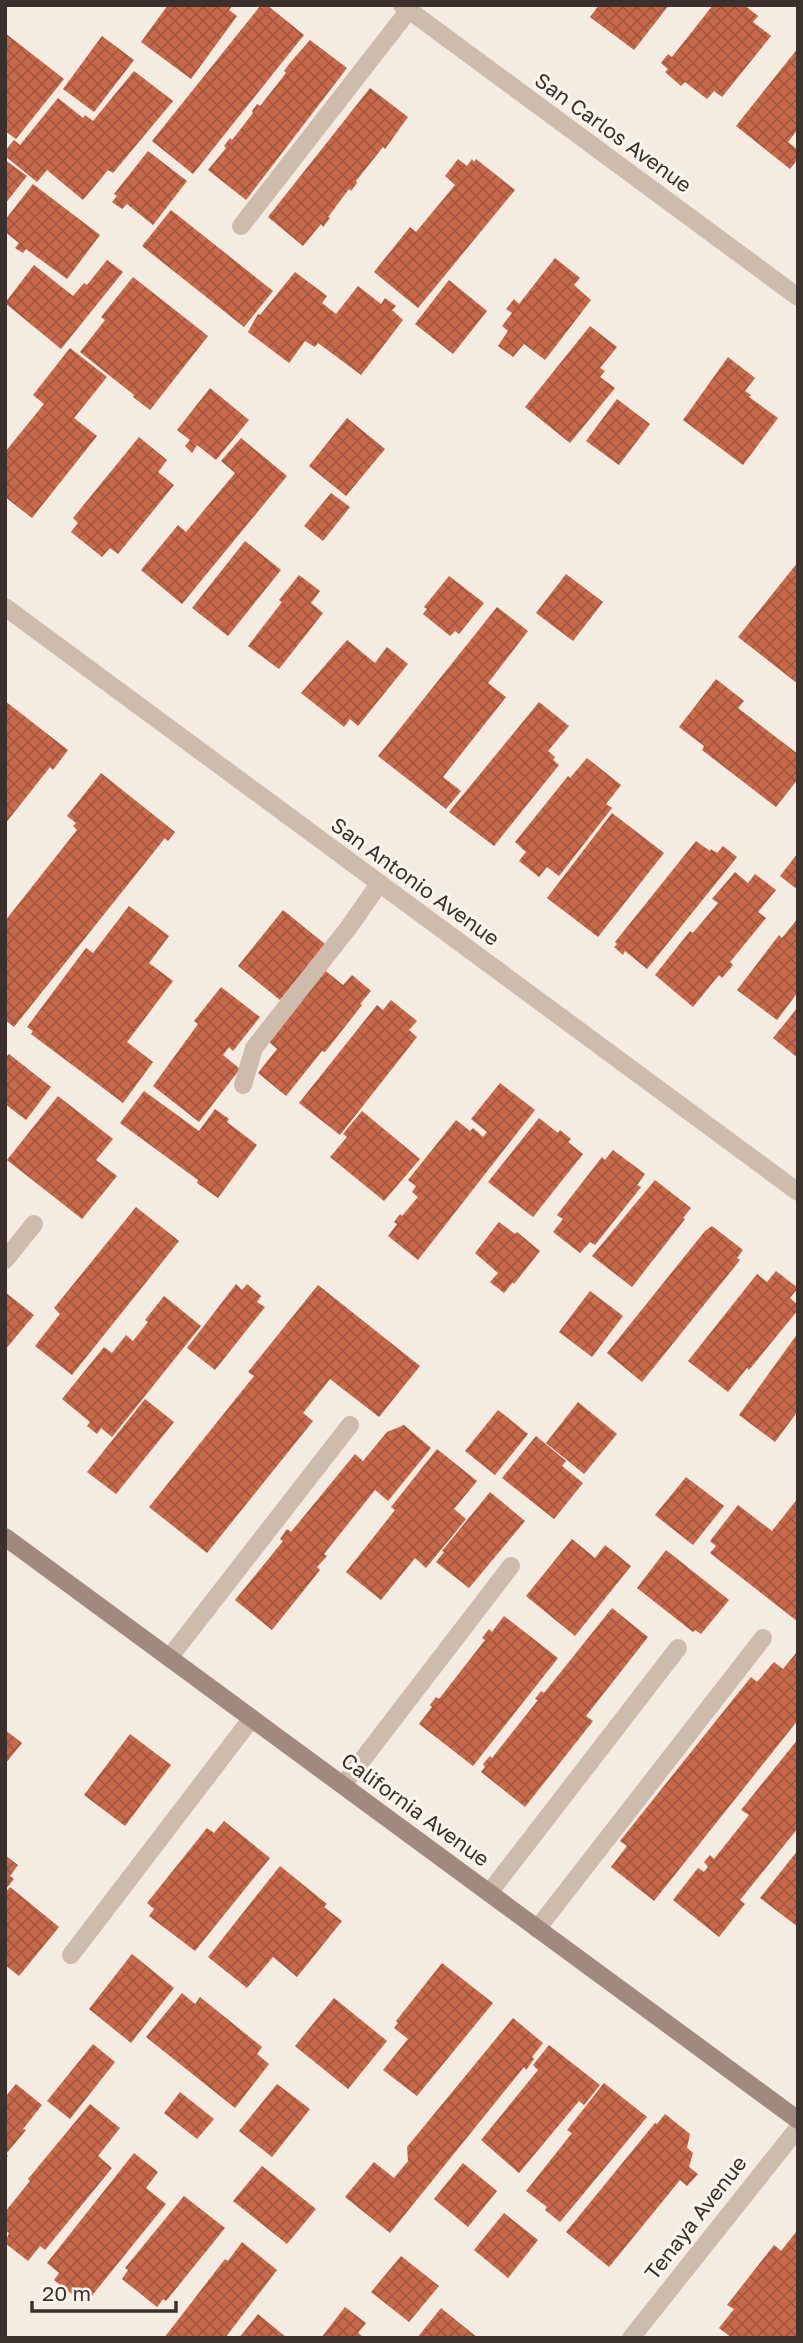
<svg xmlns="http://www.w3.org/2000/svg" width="803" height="2343" font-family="'Golos Text',sans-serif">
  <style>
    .building { fill: url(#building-cross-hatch) }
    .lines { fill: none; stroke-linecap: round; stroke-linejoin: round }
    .lane { stroke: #cdbbac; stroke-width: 18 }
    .street { stroke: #cdbbac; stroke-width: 18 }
    .secondary { stroke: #a18a7d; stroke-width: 18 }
    .labels { text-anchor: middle; stroke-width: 6; stroke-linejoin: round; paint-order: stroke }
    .street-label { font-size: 21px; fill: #3b302b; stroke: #fbf5ee }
  </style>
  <defs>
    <pattern id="building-cross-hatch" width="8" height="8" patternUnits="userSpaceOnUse" patternTransform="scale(1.75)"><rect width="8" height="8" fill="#c8694b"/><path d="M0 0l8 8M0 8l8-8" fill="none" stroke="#a4573f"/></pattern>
  </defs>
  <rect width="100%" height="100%" fill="#f4ebe1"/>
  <!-- building -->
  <path class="building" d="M168,5H233L229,10L237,16L191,79L141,42Z
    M261,5H267L304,35L193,174L152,141Z
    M599,5H669L634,50L590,17Z
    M713,5H744L758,16L753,22L771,36L722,97L714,91L707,99L685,82L681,86L665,72L668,69L661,63L668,54L672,57Z
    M5,33L64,79L16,139L5,131Z
    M102,36L134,60L94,112L63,89Z
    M310,40L347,68L246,200L208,170L226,148L224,146L230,138L232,140L253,113L252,111L257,104L260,106L286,73L284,71L290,63Z
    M798,48V129L788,142L798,150V159L790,169L736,126Z
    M134,71L173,101L113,173L108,170L83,200L47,170L37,182L5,156V151L14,140L20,145L58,98L83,118L85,115L93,121Z
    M370,88L408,117L385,149L383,147L356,181L357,183L351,191L349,189L328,217L330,218L323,227L321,224L303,246L268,217Z
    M148,151L187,181L153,225L127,204L122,209L112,202L117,196L114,194Z
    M458,159L467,166L472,159L474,162L476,159L515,190L418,308L374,272L410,227L416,232L455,185L445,176Z
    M5,160L27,176L5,204Z
    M33,184L100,235L67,279L26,249L23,253L15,248L19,243L5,232V220Z
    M171,210L273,291L244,327L142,246Z
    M555,258L580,278L574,285L591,300L545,360L524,344L513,357L498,346L508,331L502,326L512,313L506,309L514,299L519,304Z
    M107,260L123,272L61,349L5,303L34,265L73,296L84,283L87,285Z
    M295,272L327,296L322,303L336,314L358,286L381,304L385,298L396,306L392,310L403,320L361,375L318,343L315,347L305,341L289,363L248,332L258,314L260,315Z
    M133,277L208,336L150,410L133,397L134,395L80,352L105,320L101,317Z
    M449,280L487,311L453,354L415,324Z
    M590,326L617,347L600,368L605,371L600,377L615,388L570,443L525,407Z
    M70,348L107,377L74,418L97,436L32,518L5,497V452L44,404L33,395Z
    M728,357L755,378L745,391L751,395L749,397L778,418L743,465L683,420Z
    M210,388L249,420L216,460L197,445L192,453L185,446L190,440L177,430Z
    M617,399L650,424L619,465L586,441Z
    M347,418L385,449L346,496L309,466Z
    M139,437L167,460L158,472L174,485L118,554L110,548L102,557L71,532L78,523L73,518Z
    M241,438L287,476L182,604L141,570L178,525L186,532L235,473L221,461Z
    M331,493L350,507L323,541L304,526Z
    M245,541L281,570L228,636L192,608Z
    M798,562V684L738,637Z
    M566,574L603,602L573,641L536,613Z
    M299,575L320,591L311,603L323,613L279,669L248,646L282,602L279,600Z
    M449,576L484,603L459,634L455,631L450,636L423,614L427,609L424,607Z
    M497,607L528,631L488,683L506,697L443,777L461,791L446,809L378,756Z
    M347,640L375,663L387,647L408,664L358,726L350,719L344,727L301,693Z
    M716,679L744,701L738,708L798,754V779L776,807L702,750L704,746L679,727Z
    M5,701L68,750L53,770L50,767L5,824Z
    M539,702L569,726L548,751L555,757L553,760L559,765L494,846L449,812Z
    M587,758L621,785L606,804L612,808L559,876L547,867L539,877L519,861L526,852L515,842L568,776L570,778Z
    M101,773L175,832L168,841L165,838L14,1027L5,1020V921L77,830L73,826L76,823L67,816Z
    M612,813L664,853L598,937L547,898Z
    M696,841L710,851L711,849L717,853L723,846L737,857L647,969L625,951L623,955L614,947L617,944L615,942Z
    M798,853V890L780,876Z
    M735,872L748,883L755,874L776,890L758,912L766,918L730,962L733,965L722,978L719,975L693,1007L655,975L690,931L693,933L718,903L712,899Z
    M129,906L169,936L149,963L173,981L127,1042L153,1062L123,1103L31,1034L33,1031L27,1027L86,948L93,953Z
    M283,910L325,944L280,1000L238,966Z
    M798,918V992L777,1020L737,990L779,935L782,938Z
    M322,968L343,985L352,975L371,991L360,1004L362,1005L325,1052L322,1051L286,1096L258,1073L277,1049L269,1042Z
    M221,987L260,1017L233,1051L229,1047L223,1055L240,1069L199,1122L153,1086L198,1024L194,1021Z
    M391,1000L417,1021L409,1030L417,1037L340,1135L299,1103L377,1005L383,1010Z
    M798,1007V1058L773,1038Z
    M9,1054L51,1087L26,1120L5,1104V1058Z
    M500,1083L535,1110L418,1260L388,1236L397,1224L394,1222L400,1214L402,1216L418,1197L412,1192L416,1186L408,1180L456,1120L470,1131L473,1128L483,1137L487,1132L471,1119Z
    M144,1091L199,1131L215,1109L229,1119L227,1122L257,1145L218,1198L197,1183L198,1180L120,1123Z
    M58,1096L113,1139L96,1160L117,1176L82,1219L7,1160Z
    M362,1111L420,1159L384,1201L330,1157L347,1137L343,1134Z
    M539,1118L558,1133L560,1130L571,1139L568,1142L583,1154L533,1217L488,1182Z
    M613,1150L645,1174L637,1185L641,1187L595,1245L590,1242L580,1253L553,1232L563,1219L557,1215L602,1157L605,1160Z
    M655,1180L691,1208L683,1218L685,1219L632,1287L592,1256Z
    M136,1207L179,1241L72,1375L35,1346L60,1314L54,1308Z
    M499,1222L515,1234L517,1232L540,1251L514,1284L513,1282L504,1293L490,1282L498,1273L475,1253Z
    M712,1226L743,1250L737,1258L740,1260L642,1382L607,1353L705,1231Z
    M776,1271L798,1288L790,1298L798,1305V1310L749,1370L747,1368L728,1392L688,1361L757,1274L767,1282Z
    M236,1284L242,1290L247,1284L261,1296L257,1302L265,1307L215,1370L187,1348Z
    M318,1285L420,1366L379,1417L330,1379L303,1413L313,1421L207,1553L149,1507L254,1376L248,1372Z
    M590,1291L623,1316L592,1357L559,1332Z
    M5,1292L34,1315L5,1350Z
    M164,1296L201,1326L112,1437L101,1428L97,1434L87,1426L90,1422L62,1399L104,1347L112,1353L126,1335L133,1341L148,1322L145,1320Z
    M798,1333V1411L775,1442L739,1415Z
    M145,1399L174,1422L116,1494L87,1472Z
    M578,1402L617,1434L584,1474L546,1443Z
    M498,1410L528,1434L495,1475L465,1451Z
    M404,1425L431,1448L388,1501L375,1490L324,1554L327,1556L317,1567L320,1570L272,1630L235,1600L283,1541L280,1539L287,1529L291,1532L355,1454L363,1461L387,1432Z
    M536,1436L566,1461L562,1466L583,1483L554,1519L502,1478Z
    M437,1449L477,1481L454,1509L466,1519L426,1568L415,1558L381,1600L346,1572L395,1510L391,1507Z
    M686,1477L724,1506L693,1545L655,1515Z
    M490,1492L525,1521L469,1588L436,1562L444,1552L442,1551Z
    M798,1498V1620L797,1621L710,1553L716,1546L710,1541L738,1505L772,1531Z
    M572,1539L595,1558L605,1545L631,1566L575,1636L526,1596Z
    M666,1550L729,1600L701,1634L695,1630L693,1632L637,1588Z
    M612,1608L648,1637L586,1716L593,1721L525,1807L481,1772L485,1767L483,1764L490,1756L492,1758L538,1700L535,1699L541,1691L544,1693Z
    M504,1616L558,1658L473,1766L419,1724L432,1707L430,1705L436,1697L439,1699L485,1640L482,1638L489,1629L492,1632Z
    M796,1653L798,1720L654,1901L611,1867L627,1846L620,1841L751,1677L757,1682L774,1662L783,1669Z
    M5,1730L22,1743L5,1764Z
    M130,1734L171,1765L125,1826L84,1795Z
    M798,1739V1828L740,1900L745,1904L719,1937L673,1900L698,1868L704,1872L708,1867L704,1862L710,1855L714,1859L749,1815L741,1810Z
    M224,1821L270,1858L195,1951L149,1916L154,1909L147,1903L207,1828L214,1833Z
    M798,1850V1927L760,1898Z
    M5,1855L18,1865L10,1876L14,1879L5,1890Z
    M280,1866L327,1904L324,1907L342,1921L297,1977L273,1957L247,1988L208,1957Z
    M10,1887L59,1927L19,1976L5,1965V1893Z
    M132,1954L174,1988L131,2043L89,2009Z
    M442,1963L493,2003L417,2096L383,2070L408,2039L394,2028L398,2023L396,2021Z
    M182,1993L195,2004L200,1997L262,2047L257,2054L269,2064L235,2108L146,2037Z
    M334,1998L387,2041L348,2089L295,2046Z
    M513,2018L543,2043L532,2057L534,2059L526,2070L524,2067L390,2233L345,2197L374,2162L394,2178L408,2161L407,2147Z
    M93,2044L115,2062L70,2119L47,2101Z
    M549,2045L600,2085L584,2105L579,2101L519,2173L481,2140L538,2070L533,2065Z
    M604,2083L647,2117L560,2222L545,2210L547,2207L526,2191L572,2133L567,2130Z
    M16,2084L42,2105L23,2129L26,2130L6,2154L8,2156L5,2159V2097Z
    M277,2084L310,2109L272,2157L239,2131Z
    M180,2092L214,2119L197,2139L164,2113Z
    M90,2104L120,2128L98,2156L112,2168L45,2250L40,2246L28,2261L5,2243L9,2233L5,2230V2212L30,2181L28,2179Z
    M665,2114L690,2134L687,2148L693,2153L689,2167L698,2174L687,2186L680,2180L609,2267L566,2232L655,2123L657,2124Z
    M134,2153L158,2172L146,2188L166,2204L90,2298L77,2288L72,2294L54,2280L59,2273L47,2263Z
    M463,2163L497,2191L468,2227L434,2199Z
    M262,2166L316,2209L287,2244L233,2201Z
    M184,2196L225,2228L166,2301L163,2299L157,2307L122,2279L128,2270L125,2268Z
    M504,2213L538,2240L508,2278L474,2250Z
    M796,2232L798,2234V2338H732L719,2328L734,2309L727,2305L774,2245L781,2251Z
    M242,2242L277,2270L225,2338H164L225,2259L228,2261Z
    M401,2256L439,2286L409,2322L371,2292Z
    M345,2307L366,2323L358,2333L364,2338H321Z
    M441,2308L478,2338H417Z
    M258,2314L287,2338H239Z"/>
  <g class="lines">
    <!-- lane -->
    <path class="lane" d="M241,226L409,10
      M243,1085L254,1048L349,927L379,884
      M5,1260L34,1224
      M169,1658L350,1425
      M343,1785L511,1566
      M489,1893L678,1648
      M537,1929L763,1638
      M71,1955L252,1718"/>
    <!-- street -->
    <path class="street" d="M402,5L798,297
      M5,607L798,1192
      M631,2338L798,2128"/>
    <!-- secondary -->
    <path class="secondary" d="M5,1537L798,2120"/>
  </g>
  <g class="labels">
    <!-- street labels -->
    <g class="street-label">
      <text transform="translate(613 133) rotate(36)" y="7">San Carlos Avenue</text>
      <text transform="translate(415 882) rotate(36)" y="7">San Antonio Avenue</text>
      <text transform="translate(415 1810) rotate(36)" y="7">California Avenue</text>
      <text transform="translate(696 2218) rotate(-52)" y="7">Tenaya Avenue</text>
    </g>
  </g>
  <!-- border -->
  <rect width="803" height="2343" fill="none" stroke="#3b302b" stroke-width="14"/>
  <!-- scale -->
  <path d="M32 2301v10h144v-10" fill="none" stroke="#3b302b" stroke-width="3.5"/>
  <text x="42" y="2301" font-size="21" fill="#3b302b" stroke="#fbf5ee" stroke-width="5" paint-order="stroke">20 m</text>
</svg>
